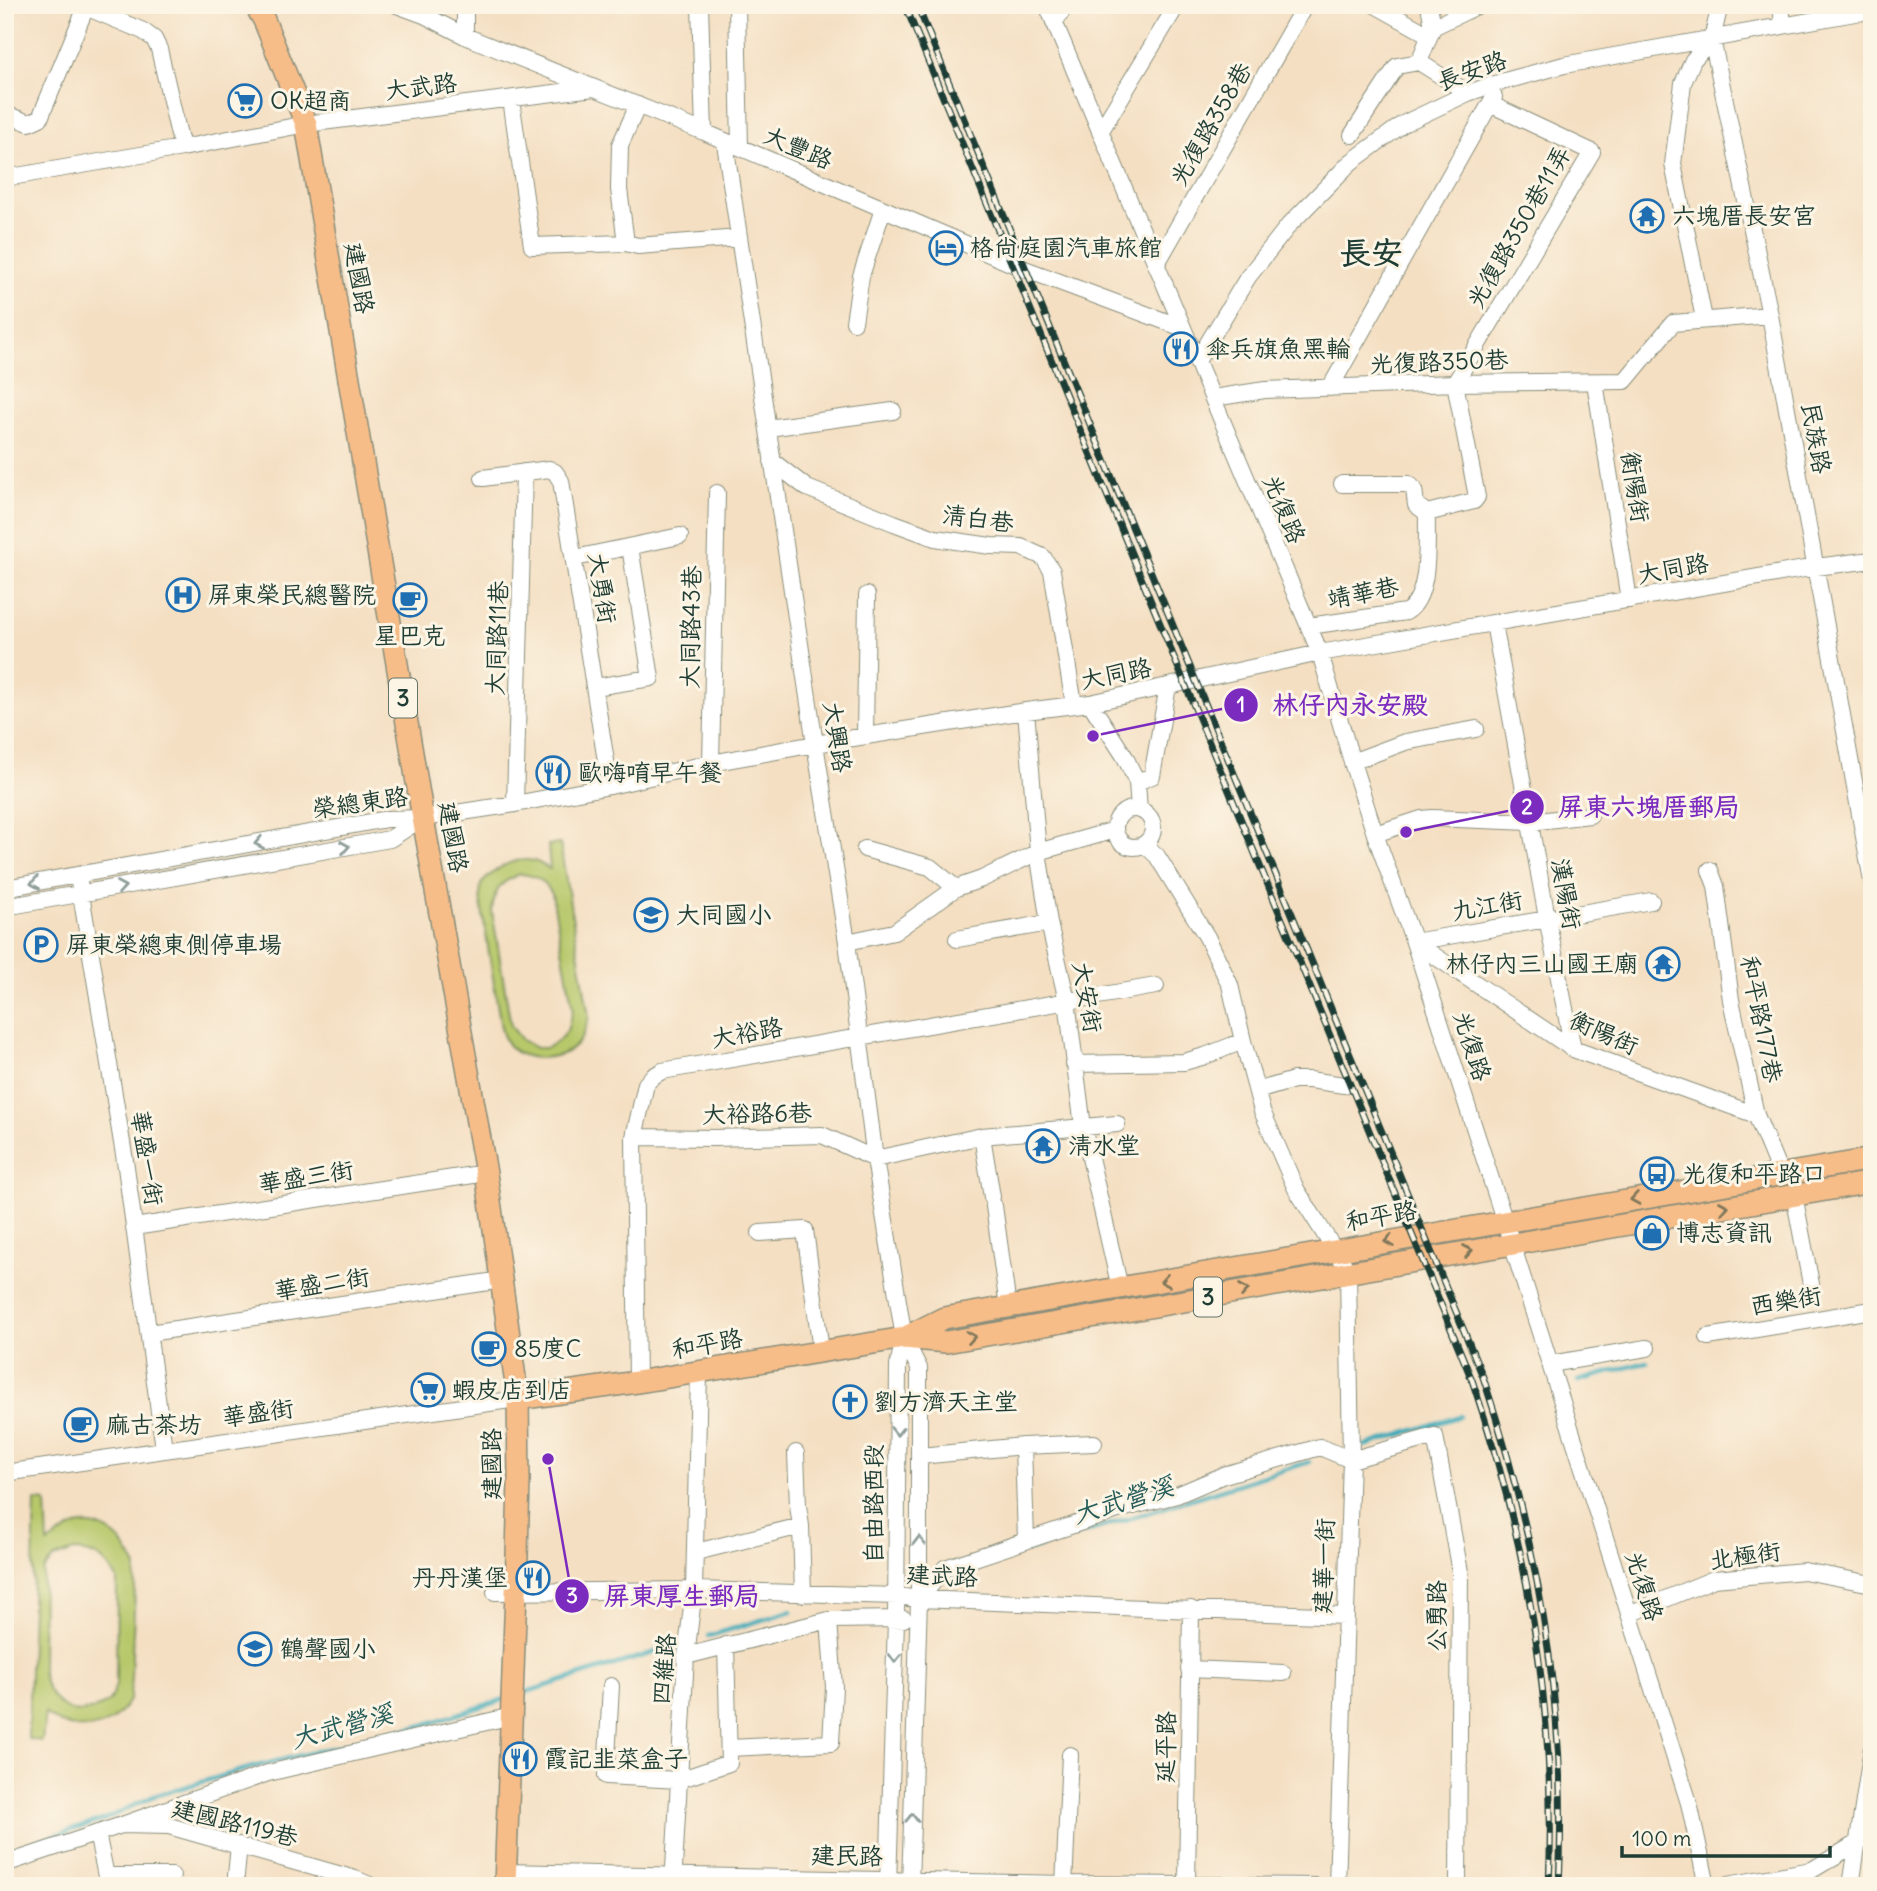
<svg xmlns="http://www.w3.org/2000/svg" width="1877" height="1891" font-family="Delius,'LXGW WenKai TC',sans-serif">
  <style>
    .green { fill: #b7c86b; stroke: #6b8250; stroke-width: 2; fill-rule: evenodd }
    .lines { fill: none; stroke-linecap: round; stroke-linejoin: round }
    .stream { stroke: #3baab9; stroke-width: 4.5 }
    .minor-casing { stroke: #8a8e7b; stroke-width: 18 }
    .major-casing { stroke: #8a8e7b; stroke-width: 24 }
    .minor { stroke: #fff; stroke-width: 16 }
    .major { stroke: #f7bd88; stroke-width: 21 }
    .rail-casing { stroke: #1f3d34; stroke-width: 7 }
    .rail { stroke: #fcf5e5; stroke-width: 4.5; stroke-dasharray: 13; stroke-linecap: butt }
    .oneway { stroke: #8f9e9a }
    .oneway2 { stroke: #80775a }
    .labels { text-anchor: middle; stroke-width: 6; stroke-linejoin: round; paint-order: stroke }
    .shield { fill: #fcf5e5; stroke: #617469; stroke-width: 2 }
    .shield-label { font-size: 23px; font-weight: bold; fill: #1f3d34 }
    .street-label { font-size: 24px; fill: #1f3d34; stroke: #fcf5e5 }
    .poi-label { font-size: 24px; fill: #1f3d34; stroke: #fcf5e5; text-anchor: start }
    .water-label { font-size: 26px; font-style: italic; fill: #275e5c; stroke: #fcf5e5 }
    .district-label { font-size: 32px; font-weight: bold; fill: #1f3d34; stroke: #fcf5e5 }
    .leader { fill: none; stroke: #7b2cbf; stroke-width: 2.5 }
    .callout-dot { fill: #7b2cbf; stroke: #fcf5e5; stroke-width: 2.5 }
    .mark-label { font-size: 21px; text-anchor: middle; font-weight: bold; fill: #fff }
    .callout-label { font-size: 26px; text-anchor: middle; font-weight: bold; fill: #7b2cbf; stroke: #fcf5e5; stroke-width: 6; stroke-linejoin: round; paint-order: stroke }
  </style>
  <rect width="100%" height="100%" fill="#fcf5e5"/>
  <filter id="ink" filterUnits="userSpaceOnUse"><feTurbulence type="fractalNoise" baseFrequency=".0143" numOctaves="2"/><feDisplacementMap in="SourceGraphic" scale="14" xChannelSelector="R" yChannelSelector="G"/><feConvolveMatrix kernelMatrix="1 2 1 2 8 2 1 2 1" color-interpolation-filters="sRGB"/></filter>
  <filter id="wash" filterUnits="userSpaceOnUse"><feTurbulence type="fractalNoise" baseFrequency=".00686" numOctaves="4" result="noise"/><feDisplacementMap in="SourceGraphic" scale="28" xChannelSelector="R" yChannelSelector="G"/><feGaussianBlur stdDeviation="1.57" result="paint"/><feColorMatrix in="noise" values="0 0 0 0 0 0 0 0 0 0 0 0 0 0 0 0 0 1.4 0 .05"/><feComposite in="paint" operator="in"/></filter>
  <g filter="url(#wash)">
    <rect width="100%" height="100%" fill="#f4dfc2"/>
    <!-- green -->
    <path class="green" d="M560,844L589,1017C586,1026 584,1036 578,1043C564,1060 527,1063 511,1048C505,1042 503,1036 501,1028L480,897L481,884C494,870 513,856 534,861C539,862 545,867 550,869L548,845ZM519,874C535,875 544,880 552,894L573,1009L567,1031L557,1042L546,1048H536L522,1040L511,1026L492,911C495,889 499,883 519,874Z
      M35,1501L46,1502L48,1543C57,1537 66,1529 77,1526C106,1519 126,1544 136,1567L130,1699C125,1706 120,1715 112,1720C92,1733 62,1729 45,1713L42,1741L28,1739ZM74,1551C97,1551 106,1561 117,1579L116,1685C114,1690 112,1697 109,1701C106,1705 98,1707 94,1709C66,1720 48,1697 42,1673L43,1570L54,1558Z"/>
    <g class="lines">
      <!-- stream -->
      <path class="stream" d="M1578,1381L1647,1362
        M1364,1446L1460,1416
        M949,1575L1309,1462
        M709,1636L791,1611
        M520,1694L682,1644
        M5,1851L103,1820L154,1796L253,1767L424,1725L505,1699"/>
    </g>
  </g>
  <g filter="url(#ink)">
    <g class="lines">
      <defs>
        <path id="minor" d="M81,5L143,31L154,39L159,49L182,148
          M397,5L424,15L465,36L704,132L1022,268L1183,328
          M465,5V36
          M700,5L704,132
          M737,5L740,147
          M1047,5L1320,653L1352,762L1375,834L1414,942L1512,1244L1689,1803L1707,1886
          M1375,5L1429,35
          M1429,5L1433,27
          M1720,5L1712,39L1770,315L1872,881
          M1781,5L1783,26
          M1054,23L1066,5
          M1419,62L1468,93
          M511,99L532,246L626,243L638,246L739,238
          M5,114L29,123L40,118L86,7
          M1100,132L1177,5
          M1352,135L1397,66L1419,62L1433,27L1479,5
          M725,143L815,744L847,942L875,1159L904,1338L919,1368V1599L910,1886
          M5,178L182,148L306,124L594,88
          M626,243L619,189L620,145L638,105
          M1156,265L1305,5
          M1704,319L1673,164L1683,83L1693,60L1712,39
          M854,322L861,276L883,209
          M1197,361L1248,277L1289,225L1351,162L1403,124L1468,93L1501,82L1564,65L1872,10
          M1595,382L1629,600
          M1330,388L1494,97
          M1213,398L1265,390L1455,383L1625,381L1673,323L1770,315
          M768,428L893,411
          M772,461L807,488L894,523L935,538L991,546L1021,547L1043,557L1052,571L1074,705
          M483,478L549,469L555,472L561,481L610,786
          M1342,484H1409L1414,489L1416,505L1427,513
          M1427,513L1474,501L1477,497L1455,383L1592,152L1490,104
          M575,558L680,536
          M1494,623L1547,918L1573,1049
          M1309,626L1406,612C1432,597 1426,539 1427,513
          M595,687L651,678L630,547
          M1090,703L1125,757L1137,782L1139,810
          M1026,711L1038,852L1049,923L1067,1001L1083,1127L1120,1288
          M865,736L867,595
          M1352,762L1405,742L1476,729
          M711,763L717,493
          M1137,782L1152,776L1168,686
          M515,804L524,472
          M1115 828a19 19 0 1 1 38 0a19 19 0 1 1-38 0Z
          M1375,834L1421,819L1432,818L1530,822L1590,815
          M1144,844L1157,856L1207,937L1230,985L1243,1041L1262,1111L1296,1189L1348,1271L1351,1460L1337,1886
          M865,849L930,867L956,888
          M1710,870L1716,886L1731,1000L1756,1115L1780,1173
          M78,876L126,1167L164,1449
          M5,888L387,819L423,818L515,804L610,786L711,763L815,744L1026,711L1090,703L1320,653L1816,567L1872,560
          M5,907L390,839L421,819
          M957,939L1049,923
          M847,942L894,932L956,888L982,879L1038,852L1115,830
          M1414,942L1573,1049L1756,1115
          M1414,942L1651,901
          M1074,1064L1184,1062L1205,1056L1243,1041
          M1257,1091L1294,1080H1309L1344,1085
          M982,1136L992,1197
          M634,1137L714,1138L822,1135L875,1159L982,1136L1117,1124
          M1794,1195L1811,1284
          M994,1206L1008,1307
          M134,1227L486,1173
          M760,1233L805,1230L821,1351
          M149,1333L502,1280
          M1708,1337L1872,1310
          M1550,1364L1647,1348
          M637,1382L634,1137L646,1084L652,1077L662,1071L1156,986
          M1023,1446L1026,1540
          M796,1453L798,1506L801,1526L803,1594
          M920,1456L1023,1446L1094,1443
          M5,1473L518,1399
          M696,1552L801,1526
          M495,1592L694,1590L897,1596L919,1599L1345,1616
          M919,1599L945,1568L1121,1509L1177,1495L1224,1475L1320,1447L1351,1460L1435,1436L1460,1572L1458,1886
          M1629,1614L1714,1579L1804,1571L1872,1584
          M686,1656L829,1620L904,1619
          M1189,1669L1283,1673
          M611,1686L606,1776L679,1780L729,1763L726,1645
          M729,1748L831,1743L834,1687L829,1620
          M122,1825L268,1773L512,1716
          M97,1833L106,1876L105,1886
          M5,1864L122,1825L169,1826L355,1879L372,1886
          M505,1872L1064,1884L1315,1886
          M106,1876H172
          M235,1886L239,1845
          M673,1886L686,1656L694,1590L699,1372
          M888,1886L896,1619L898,1366L904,1338
          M1064,1886L1070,1755
          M1187,1886L1191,1609
          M1722,1886L1812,1870L1872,1834
          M1851,1886L1872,1748"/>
        <path id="major" d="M255,5L264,20L306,124L423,818L486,1173L518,1399L519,1481L516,1592L505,1886
          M904,1338L944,1318L1872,1159
          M518,1399L637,1382L904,1338L946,1342L1872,1182"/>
      </defs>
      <!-- minor casing -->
      <use href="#minor" class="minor-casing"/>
      <!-- major casing -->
      <use href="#major" class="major-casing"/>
      <!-- minor -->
      <use href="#minor" class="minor"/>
      <!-- major -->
      <use href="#major" class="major"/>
      <defs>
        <path id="rail" d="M905,5L1472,1380C1528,1544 1557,1712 1549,1886
          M917,5L1483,1377C1538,1541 1568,1712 1559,1886"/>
      </defs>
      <!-- rail casing -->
      <use href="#rail" class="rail-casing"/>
      <!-- rail -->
      <use href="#rail" class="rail"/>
    </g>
    <!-- one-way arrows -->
    <defs><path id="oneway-chevron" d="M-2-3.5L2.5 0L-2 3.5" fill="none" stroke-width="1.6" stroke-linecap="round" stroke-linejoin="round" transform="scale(1.75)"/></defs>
    <g class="oneway">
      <use href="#oneway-chevron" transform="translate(259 843) rotate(169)"/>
      <use href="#oneway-chevron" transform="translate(345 847) rotate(-10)"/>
      <use href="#oneway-chevron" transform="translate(35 883) rotate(170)"/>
      <use href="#oneway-chevron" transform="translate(121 887) rotate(-10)"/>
      <use href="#oneway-chevron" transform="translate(897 1431) rotate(90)"/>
      <use href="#oneway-chevron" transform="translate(919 1541) rotate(-90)"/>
      <use href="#oneway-chevron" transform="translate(895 1658) rotate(92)"/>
      <use href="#oneway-chevron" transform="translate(912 1818) rotate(-89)"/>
    </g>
    <g class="oneway2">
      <use href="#oneway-chevron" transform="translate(1635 1199) rotate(170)"/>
      <use href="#oneway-chevron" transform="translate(1724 1207) rotate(-10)"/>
      <use href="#oneway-chevron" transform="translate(1389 1241) rotate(170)"/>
      <use href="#oneway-chevron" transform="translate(1468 1251) rotate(-10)"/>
      <use href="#oneway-chevron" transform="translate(1165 1281) rotate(170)"/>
      <use href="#oneway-chevron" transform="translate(1244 1290) rotate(-10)"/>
      <use href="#oneway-chevron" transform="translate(971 1337) rotate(-10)"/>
    </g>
  </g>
  <!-- icons -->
  <defs>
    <symbol id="supermarket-ring" viewBox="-11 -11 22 22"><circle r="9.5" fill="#fcf5e5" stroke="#1f6fb2" stroke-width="1.5"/><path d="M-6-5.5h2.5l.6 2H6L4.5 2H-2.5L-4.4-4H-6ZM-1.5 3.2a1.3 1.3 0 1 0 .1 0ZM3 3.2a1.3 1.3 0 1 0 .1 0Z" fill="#1f6fb2"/></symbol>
    <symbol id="temple-ring" viewBox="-11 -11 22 22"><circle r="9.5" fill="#fcf5e5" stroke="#1f6fb2" stroke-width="1.5"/><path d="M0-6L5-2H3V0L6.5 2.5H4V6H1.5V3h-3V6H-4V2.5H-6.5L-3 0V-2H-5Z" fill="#1f6fb2"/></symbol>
    <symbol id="hotel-ring" viewBox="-11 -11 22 22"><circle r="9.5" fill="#fcf5e5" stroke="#1f6fb2" stroke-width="1.5"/><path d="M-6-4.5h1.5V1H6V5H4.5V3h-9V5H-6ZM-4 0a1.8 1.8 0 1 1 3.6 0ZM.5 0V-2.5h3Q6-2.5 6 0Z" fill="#1f6fb2"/></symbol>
    <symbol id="restaurant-ring" viewBox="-11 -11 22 22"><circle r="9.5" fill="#fcf5e5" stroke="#1f6fb2" stroke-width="1.5"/><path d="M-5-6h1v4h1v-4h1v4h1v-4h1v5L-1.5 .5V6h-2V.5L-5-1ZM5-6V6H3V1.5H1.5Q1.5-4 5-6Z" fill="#1f6fb2"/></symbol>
    <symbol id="hospital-ring" viewBox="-11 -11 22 22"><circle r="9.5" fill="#fcf5e5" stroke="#1f6fb2" stroke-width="1.5"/><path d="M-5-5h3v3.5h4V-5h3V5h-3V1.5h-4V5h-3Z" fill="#1f6fb2"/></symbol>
    <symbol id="cafe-ring" viewBox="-11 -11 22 22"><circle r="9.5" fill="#fcf5e5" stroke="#1f6fb2" stroke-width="1.5"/><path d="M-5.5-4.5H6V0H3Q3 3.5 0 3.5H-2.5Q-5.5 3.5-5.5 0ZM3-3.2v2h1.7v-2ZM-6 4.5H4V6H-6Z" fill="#1f6fb2"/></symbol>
    <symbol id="school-ring" viewBox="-11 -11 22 22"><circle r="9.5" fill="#fcf5e5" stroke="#1f6fb2" stroke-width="1.5"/><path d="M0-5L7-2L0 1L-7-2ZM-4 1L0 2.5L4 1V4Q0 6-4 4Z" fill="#1f6fb2"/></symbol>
    <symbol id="parking-ring" viewBox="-11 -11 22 22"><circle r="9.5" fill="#fcf5e5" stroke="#1f6fb2" stroke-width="1.5"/><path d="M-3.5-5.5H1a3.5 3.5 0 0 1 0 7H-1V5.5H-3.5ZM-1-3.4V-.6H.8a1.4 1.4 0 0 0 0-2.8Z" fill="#1f6fb2"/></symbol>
    <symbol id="bus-ring" viewBox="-11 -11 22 22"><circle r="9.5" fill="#fcf5e5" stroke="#1f6fb2" stroke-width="1.5"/><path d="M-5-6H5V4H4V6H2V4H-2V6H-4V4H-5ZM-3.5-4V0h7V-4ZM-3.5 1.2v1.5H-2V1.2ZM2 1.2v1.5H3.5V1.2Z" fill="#1f6fb2"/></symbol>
    <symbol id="shop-ring" viewBox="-11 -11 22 22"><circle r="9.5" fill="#fcf5e5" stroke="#1f6fb2" stroke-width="1.5"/><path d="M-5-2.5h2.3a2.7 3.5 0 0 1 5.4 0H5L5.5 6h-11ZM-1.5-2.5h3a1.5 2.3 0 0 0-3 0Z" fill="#1f6fb2"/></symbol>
    <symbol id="church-ring" viewBox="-11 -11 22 22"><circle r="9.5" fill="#fcf5e5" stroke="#1f6fb2" stroke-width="1.5"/><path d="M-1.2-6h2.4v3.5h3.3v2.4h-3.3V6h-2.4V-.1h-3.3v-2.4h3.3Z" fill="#1f6fb2"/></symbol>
  </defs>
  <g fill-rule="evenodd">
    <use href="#supermarket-ring" x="226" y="82" width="38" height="38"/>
    <use href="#temple-ring" x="1628" y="197" width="38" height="38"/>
    <use href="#hotel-ring" x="927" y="229" width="38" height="38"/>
    <use href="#restaurant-ring" x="1162" y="330" width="38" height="38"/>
    <use href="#hospital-ring" x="164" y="576" width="38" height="38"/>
    <use href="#cafe-ring" x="391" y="581" width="38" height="38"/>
    <use href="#restaurant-ring" x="534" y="754" width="38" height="38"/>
    <use href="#school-ring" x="632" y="896" width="38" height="38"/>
    <use href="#parking-ring" x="22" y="926" width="38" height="38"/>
    <use href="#temple-ring" x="1644" y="945" width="38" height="38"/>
    <use href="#temple-ring" x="1024" y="1127" width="38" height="38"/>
    <use href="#bus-ring" x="1638" y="1155" width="38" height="38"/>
    <use href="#shop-ring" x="1633" y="1214" width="38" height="38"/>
    <use href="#cafe-ring" x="470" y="1330" width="38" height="38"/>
    <use href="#supermarket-ring" x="409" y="1371" width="38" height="38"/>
    <use href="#church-ring" x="831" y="1383" width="38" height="38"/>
    <use href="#cafe-ring" x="62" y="1406" width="38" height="38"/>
    <use href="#restaurant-ring" x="514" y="1559" width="38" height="38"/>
    <use href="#school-ring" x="236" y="1630" width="38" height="38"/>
    <use href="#restaurant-ring" x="501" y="1740" width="38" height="38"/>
  </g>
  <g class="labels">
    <!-- shield labels -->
    <g class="shield">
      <rect x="389" y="678.5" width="28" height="39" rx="5"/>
      <rect x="1194" y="1277.5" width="28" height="39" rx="5"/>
    </g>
    <g class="shield-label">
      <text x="403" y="706">3</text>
      <text x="1208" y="1305">3</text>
    </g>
    <!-- street labels -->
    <g class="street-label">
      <text transform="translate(1472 71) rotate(-20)" y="8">長安路</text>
      <text transform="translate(421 87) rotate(-7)" y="8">大武路</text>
      <text transform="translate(1211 124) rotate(-60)" y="8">光復路358巷</text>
      <text transform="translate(798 148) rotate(23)" y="8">大豐路</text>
      <text transform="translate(1519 227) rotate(-60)" y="8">光復路350巷11弄</text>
      <text transform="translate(359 278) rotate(80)" y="8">建國路</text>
      <text transform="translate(1439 362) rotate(-2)" y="8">光復路350巷</text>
      <text transform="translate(1816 438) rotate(80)" y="8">民族路</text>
      <text transform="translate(1635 487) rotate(81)" y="8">衡陽街</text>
      <text transform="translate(1284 509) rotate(67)" y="8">光復路</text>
      <text transform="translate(978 519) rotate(7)" y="8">清白巷</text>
      <text transform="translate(1673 569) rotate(-10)" y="8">大同路</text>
      <text transform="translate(602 588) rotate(81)" y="8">大勇街</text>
      <text transform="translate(1363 593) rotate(-11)" y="8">靖華巷</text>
      <text transform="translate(691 627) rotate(-89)" y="8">大同路43巷</text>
      <text transform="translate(497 638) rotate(-88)" y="8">大同路11巷</text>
      <text transform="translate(1116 674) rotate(-11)" y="8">大同路</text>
      <text transform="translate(837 737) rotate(81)" y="8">大興路</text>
      <text transform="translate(360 803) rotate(-8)" y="8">榮總東路</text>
      <text transform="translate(453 837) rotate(80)" y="8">建國路</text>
      <text transform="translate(1566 894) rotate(80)" y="8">漢陽街</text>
      <text transform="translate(1487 906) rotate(-10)" y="8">九江街</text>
      <text transform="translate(1087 997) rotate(80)" y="8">大安街</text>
      <text transform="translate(1761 1019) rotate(79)" y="8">和平路177巷</text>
      <text transform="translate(747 1033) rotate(-10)" y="8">大裕路</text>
      <text transform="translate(1604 1033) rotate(24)" y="8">衡陽街</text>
      <text transform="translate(1472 1046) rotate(72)" y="8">光復路</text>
      <text transform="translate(757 1114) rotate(-1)" y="8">大裕路6巷</text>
      <text transform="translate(147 1158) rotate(81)" y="8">華盛一街</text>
      <text transform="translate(306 1177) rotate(-9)" y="8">華盛三街</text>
      <text transform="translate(1381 1216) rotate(-10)" y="8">和平路</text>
      <text transform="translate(322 1284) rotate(-9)" y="8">華盛二街</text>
      <text transform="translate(1786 1301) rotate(-9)" y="8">西樂街</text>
      <text transform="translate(707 1344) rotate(-10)" y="8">和平路</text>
      <text transform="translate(258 1413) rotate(-8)" y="8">華盛街</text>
      <text transform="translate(492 1464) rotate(-90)" y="8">建國路</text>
      <text transform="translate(874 1504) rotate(-90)" y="8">自由路西段</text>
      <text transform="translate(1745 1556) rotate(-8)" y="8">北極街</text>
      <text transform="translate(1324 1566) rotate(-88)" y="8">建華一街</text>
      <text transform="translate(942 1576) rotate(3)" y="8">建武路</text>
      <text transform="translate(1644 1586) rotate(72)" y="8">光復路</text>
      <text transform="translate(1437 1616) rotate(-90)" y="8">公勇路</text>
      <text transform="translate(664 1669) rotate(-85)" y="8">四維路</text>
      <text transform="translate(1166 1747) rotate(-89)" y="8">延平路</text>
      <text transform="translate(235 1823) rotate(14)" y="8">建國路119巷</text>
      <text transform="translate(847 1856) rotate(1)" y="8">建民路</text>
    </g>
    <!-- poi labels -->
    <g class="poi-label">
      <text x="270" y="109">OK超商</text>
      <text x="1672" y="224">六塊厝長安宮</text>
      <text x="970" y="256">格尚庭園汽車旅館</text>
      <text x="1206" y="357">傘兵旗魚黑輪</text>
      <text x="208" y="603">屏東榮民總醫院</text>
      <text x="410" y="644" text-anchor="middle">星巴克</text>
      <text x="578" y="781">歐嗨唷早午餐</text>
      <text x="676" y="923">大同國小</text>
      <text x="66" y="953">屏東榮總東側停車場</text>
      <text x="1638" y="972" text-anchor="end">林仔內三山國王廟</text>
      <text x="1068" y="1154">清水堂</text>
      <text x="1682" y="1182">光復和平路口</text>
      <text x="1676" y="1241">博志資訊</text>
      <text x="514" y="1357">85度C</text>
      <text x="452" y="1398">蝦皮店到店</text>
      <text x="874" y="1410">劉方濟天主堂</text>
      <text x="106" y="1433">麻古茶坊</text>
      <text x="508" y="1586" text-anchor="end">丹丹漢堡</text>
      <text x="280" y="1657">鶴聲國小</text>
      <text x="544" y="1767">霞記韭菜盒子</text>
    </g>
    <!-- water labels -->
    <g class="water-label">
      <text transform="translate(1123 1500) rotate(-17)" y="9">大武營溪</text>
      <text transform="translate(342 1726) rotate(-15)" y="9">大武營溪</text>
    </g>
    <!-- district labels -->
    <g class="district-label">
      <text x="1371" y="264">長安</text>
    </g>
  </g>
  <!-- callouts -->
  <path class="leader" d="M1093 736L1241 705M1406 832L1527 807M548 1459L572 1596"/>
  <g class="callout-dot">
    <circle cx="1093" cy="736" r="7"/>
    <circle cx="1406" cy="832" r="7"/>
    <circle cx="548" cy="1459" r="7"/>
    <circle cx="1241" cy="705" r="18"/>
    <circle cx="1527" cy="807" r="18"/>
    <circle cx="572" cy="1596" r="18"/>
  </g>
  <g class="mark-label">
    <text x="1241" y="712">1</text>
    <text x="1527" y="814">2</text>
    <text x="572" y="1603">3</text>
  </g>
  <g class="callout-label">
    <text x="1350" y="714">林仔內永安殿</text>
    <text x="1649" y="816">屏東六塊厝郵局</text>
    <text x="682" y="1605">屏東厚生郵局</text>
  </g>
  <!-- margin -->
  <rect width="1877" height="1891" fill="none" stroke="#fcf5e5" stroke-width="28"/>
  <!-- scale -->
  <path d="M1622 1846v10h208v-10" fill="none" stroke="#1f3d34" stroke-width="3.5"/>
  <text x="1632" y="1846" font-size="21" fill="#1f3d34" stroke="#fcf5e5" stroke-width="5" paint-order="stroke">100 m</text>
</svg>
